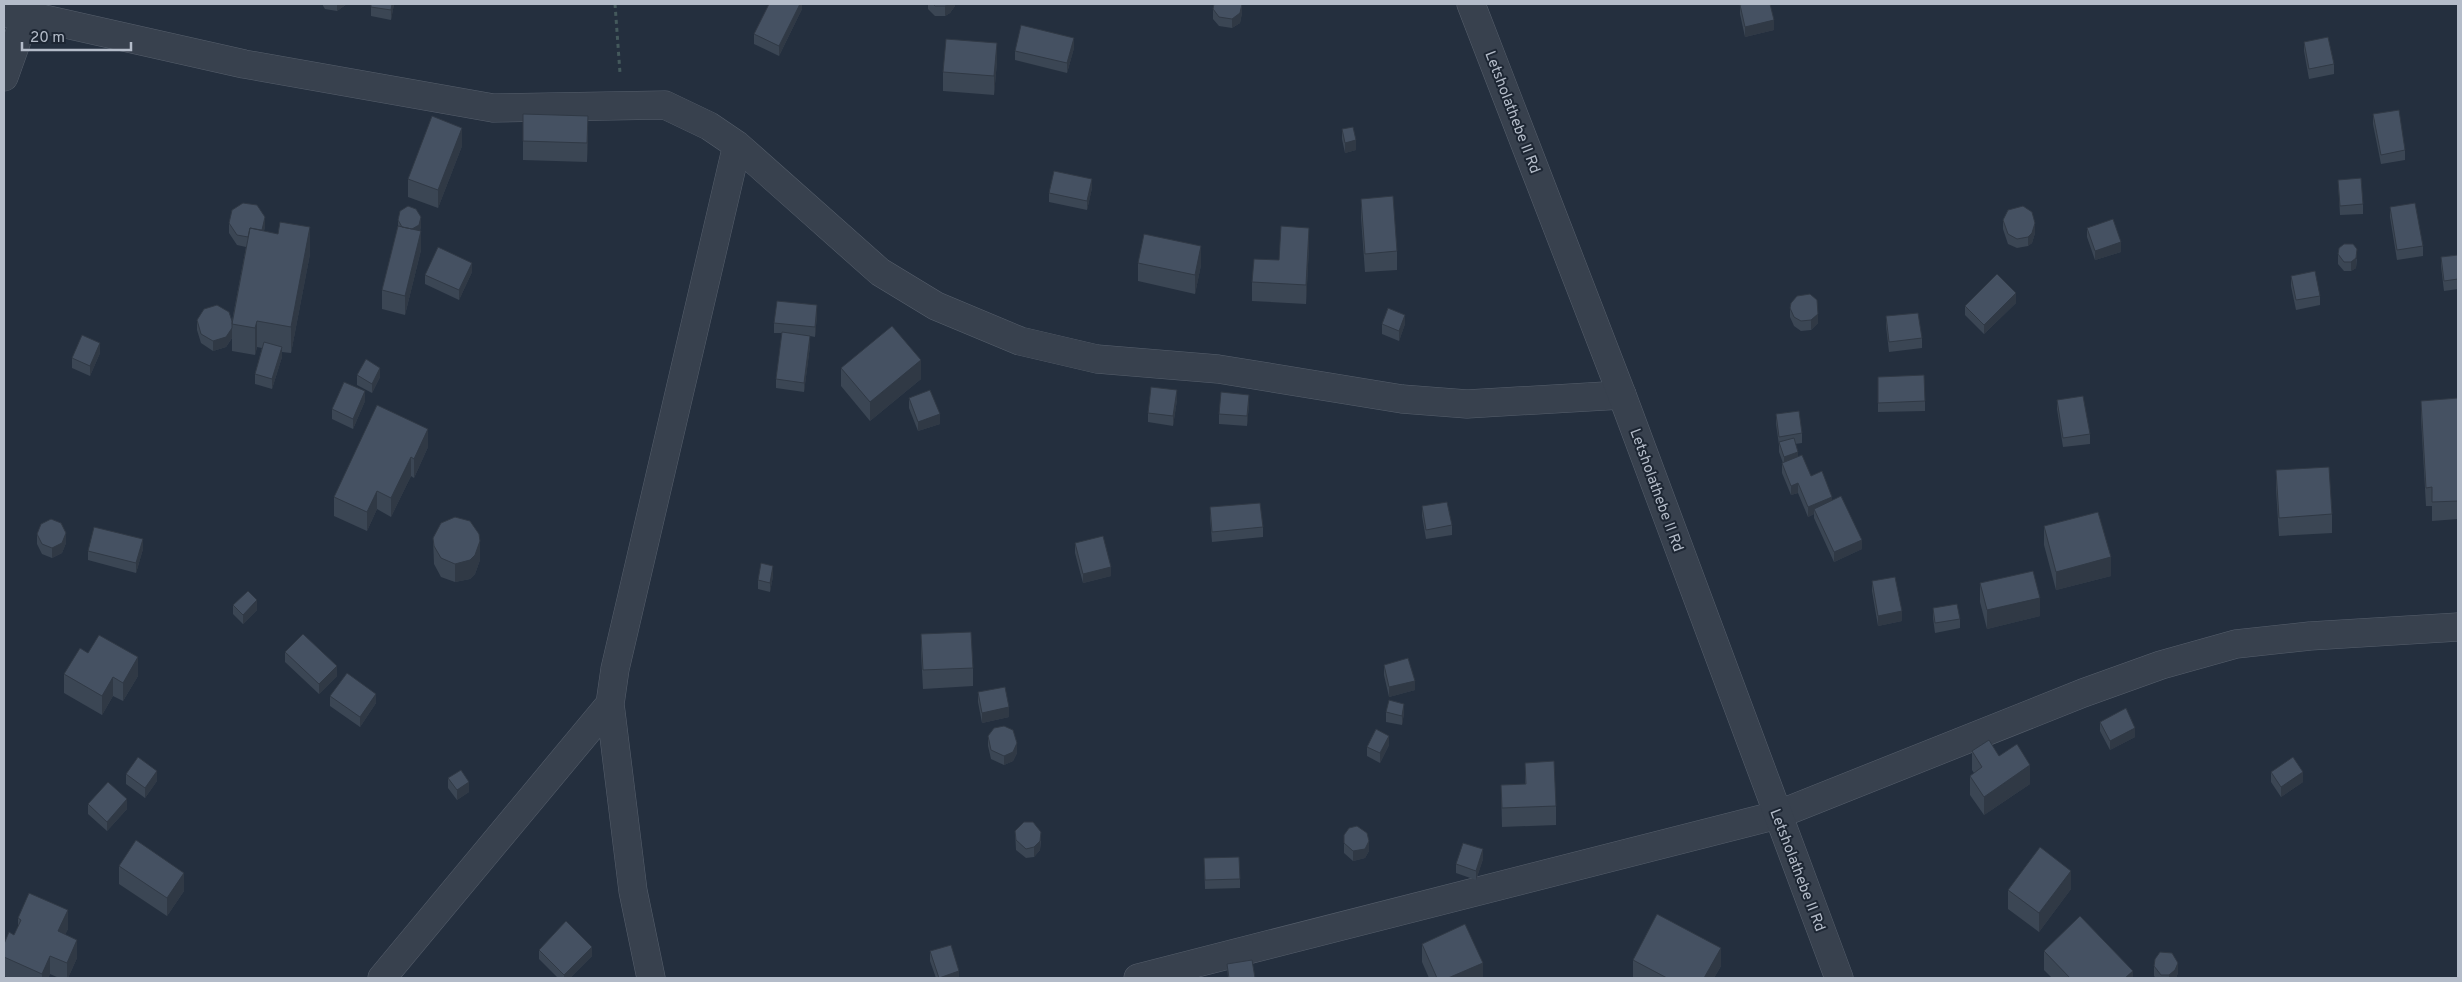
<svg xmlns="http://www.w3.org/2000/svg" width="2462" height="982" font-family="Overpass,sans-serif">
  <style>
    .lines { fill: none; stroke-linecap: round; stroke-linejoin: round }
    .minor-casing { stroke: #565f6c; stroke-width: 29 }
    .tertiary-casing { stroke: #565f6c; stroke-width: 29 }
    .path { stroke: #44595c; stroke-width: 3; stroke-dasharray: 4 4; stroke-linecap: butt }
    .minor { stroke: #38414e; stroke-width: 28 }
    .tertiary { stroke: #38414e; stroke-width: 28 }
    .wall { fill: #3b4654 }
    .shaded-wall { fill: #303945 }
    .building { fill: #455162; stroke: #303945 }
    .labels { text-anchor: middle; stroke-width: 4; stroke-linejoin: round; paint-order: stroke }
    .street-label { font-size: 15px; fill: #b4bcc9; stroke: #1d2633 }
  </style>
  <rect width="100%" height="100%" fill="#242f3e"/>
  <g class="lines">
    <defs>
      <path id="minor" d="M4,13L26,15L244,64L493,108L665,105L709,126L737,145L880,272L936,306L1020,341L1097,359L1218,369L1402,399L1467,404L1622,395
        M4,77L26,15
        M382,978L610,704
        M651,978L633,891L610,704L615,669L737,145
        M1138,978L1777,815L2083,693L2161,665L2236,644L2310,636L2458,627"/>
      <path id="tertiary" d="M1471,4L1622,395L1839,978"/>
    </defs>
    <!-- minor casing -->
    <use href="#minor" class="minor-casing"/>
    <!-- tertiary casing -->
    <use href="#tertiary" class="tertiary-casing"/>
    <!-- path -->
    <path class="path" d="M615,4L620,73"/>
    <!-- minor -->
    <use href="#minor" class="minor"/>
    <!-- tertiary -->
    <use href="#tertiary" class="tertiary"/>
  </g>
  <!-- wall -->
  <path class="wall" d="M322,4H347L337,11L325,9Z
    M371,4H394L391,20L371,16Z
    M802,4V9L779,56L754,44V34Z
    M928,4H955V6L950,13L945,16H935L928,9Z
    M1740,5L1774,30L1745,37L1740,14Z
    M1213,9L1242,13L1240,23L1232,28L1219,26L1213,19Z
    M2304,42L2334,64V74L2309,79L2304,51Z
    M1074,48L1067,73L1015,60V51Z
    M997,62L994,95L943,91V72Z
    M2373,114L2405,150V160L2381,164L2373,124Z
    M1342,129L1356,150L1345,153L1342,139Z
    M588,135L587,162L523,160V141Z
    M462,146L438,208L408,197V179Z
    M2338,180L2363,204V214L2340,215Z
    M1092,188L1087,210L1049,202V193Z
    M1361,199L1397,251V270L1365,272L1361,218Z
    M2390,207L2423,246V256L2397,260L2390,217Z
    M398,220L421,226L420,231L421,250L405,315L382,309V290L398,226Z
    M2003,220L2035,233L2032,243L2028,246L2017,248L2008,244L2003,229Z
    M229,223L265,226L264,231L310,254L291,353L282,352V357L272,389L255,384V374L262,348L257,347L255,355L232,351V338L226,347L213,351L201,343L197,330V320L232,321L246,247L237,245L229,233Z
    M2087,228L2121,252L2095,260L2087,237Z
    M1309,246L1306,304L1252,301V282L1279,260Z
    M2338,254L2357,259L2356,268L2351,271H2344L2338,264Z
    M2458,255V289L2444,291L2441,266V257Z
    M1138,263L1201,265L1195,294L1138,281Z
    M472,272L459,300L425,284V275Z
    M2291,276L2320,296V305L2296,310L2291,286Z
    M2016,303L1984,334L1965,315V306Z
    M1790,308L1818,323L1811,330L1801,331L1794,326L1790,317Z
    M817,315L815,337L810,336V346L804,392L776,388V379L782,333H774V323Z
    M1886,316L1922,338V348L1889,352L1886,326Z
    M1382,324H1405L1399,341L1382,334Z
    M100,353L90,376L72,368V358Z
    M841,368L921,379L870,421L841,386Z
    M357,375L380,377L372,393L357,385Z
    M1878,377L1925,401V411L1878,412Z
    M909,398L940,424L918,431L909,408Z
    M2458,398V519L2432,521V506H2426L2421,419V401Z
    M1177,400L1173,426L1148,422V413Z
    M2057,400L2090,434V444L2063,447L2057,409Z
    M365,401L353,429L332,419V409Z
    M1249,404L1247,426L1219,424V414Z
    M1776,414L1802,433V443L1795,444L1798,456L1811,476L1832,500L1862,549L1834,562L1814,518V514L1808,517L1798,493L1791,495L1782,473V463H1783L1779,452V445L1776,424Z
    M428,447L414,478L411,476L391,517L377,509L367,531L334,516V497Z
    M2276,470L2332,514V533L2279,536L2276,489Z
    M1422,506L1452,525V535L1426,539L1422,516Z
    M1210,507L1263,527V537L1212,542L1210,517Z
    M2044,526L2111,576L2056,590L2044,545Z
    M37,534L66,543L62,553L52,558L42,554L37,544Z
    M433,538L480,560L475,574L470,579L455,582L441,577L434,564Z
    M1075,543L1111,576L1083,583L1075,553Z
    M143,549L136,573L88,560V551Z
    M773,576L770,592L758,589V580Z
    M1872,581L1902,621L1878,626L1872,591Z
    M1980,583L2040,616L1987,629L1980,602Z
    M233,605L257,610L243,624L233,614Z
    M1933,608L1960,619V628L1935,633L1933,618Z
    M921,634L973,668V686L923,689L921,653Z
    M285,652L337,676L319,694L285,662Z
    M88,653L138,676L123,701L113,696L102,715L64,693V674Z
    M1384,665L1415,690L1389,697L1384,675Z
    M978,692L1009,717L982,723L978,702Z
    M330,696L376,703L360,727L330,706Z
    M1386,712L1404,713L1402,725L1386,722Z
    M2100,722L2135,737L2110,750L2100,731Z
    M988,736L1017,753L1013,761L1004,765L991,759L988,746Z
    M1389,745L1380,763L1367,756V747Z
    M1972,751L1999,756L2030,784L1984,815L1970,795V776L1974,773L1972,770Z
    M1525,763L1556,806V825L1502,827L1501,785L1525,784Z
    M2271,772L2303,782L2281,797L2271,782Z
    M126,774L157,781L145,798L126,784Z
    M448,778L469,792L457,800L448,788Z
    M88,804L127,809L107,831L88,814Z
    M1015,831L1041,841L1040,850L1034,857L1026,858L1016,850Z
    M1344,835L1369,851L1365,858L1353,861L1344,853Z
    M1204,858L1240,879V888L1205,889Z
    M1483,859L1476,880L1456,873V864Z
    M119,866L184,891L167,916L119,884Z
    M2071,889L2039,932L2008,909V890Z
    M18,918L68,929L65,934L77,958L68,978H59L50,974L48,978H9L4,976V944L14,935L18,927Z
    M1422,944L1483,978H1429L1422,962Z
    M539,950L592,956L570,978H558L539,959Z
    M930,951L959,978H936L930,961Z
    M2044,951L2133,978H2052L2044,970Z
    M1633,960L1721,966L1714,978H1633Z
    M1227,964L1255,978H1228Z
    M2154,966L2178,973L2176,978H2156L2154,976Z"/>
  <!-- shaded-wall -->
  <path class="shaded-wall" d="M337,4H347L337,11Z
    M392,4H394L391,20V10Z
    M800,4H802V9L779,56V46Z
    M949,4H955V6L950,13L945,16V6Z
    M1242,4V13L1240,23L1232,28V19Z
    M1774,20V30L1745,37V27Z
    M1074,38V48L1067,73V63Z
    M997,43V62L994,95V76Z
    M588,116V135L587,162V143Z
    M462,128V146L438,208V190Z
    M1356,140V150L1345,153V143Z
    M1092,179V188L1087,210V201Z
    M265,217V226L262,240L250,247Z
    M421,217V226L419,234L411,230Z
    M2035,223V233L2032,243L2028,246V237Z
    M310,227V254L291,353V327Z
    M1309,228V246L1306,304V285Z
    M421,231V250L405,315V296Z
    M2121,242V252L2095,260V251Z
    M1201,246V265L1195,294V275Z
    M2357,249L2356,268L2351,271V262Z
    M472,263V272L459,300V290Z
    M2016,293V303L1984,334V325Z
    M817,305V315L815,337V327Z
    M1818,314V323L1811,330V320Z
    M1405,315V324L1399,341V331Z
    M257,321V347L255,355V328Z
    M232,328V338L226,347L213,351V341Z
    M810,336V346L804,392V383Z
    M100,343V353L90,376V366Z
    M282,347V357L272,389V379Z
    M921,360V379L870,421V402Z
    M380,368V377L372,393V384Z
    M1177,390V400L1173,426V416Z
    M365,391V401L353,429V419Z
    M1249,395V404L1247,426V416Z
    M940,414V424L918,431V422Z
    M428,429V447L414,478V459Z
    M1798,452V462L1784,467V457Z
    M411,457V476L391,517V498Z
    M1798,483V493L1791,495V486Z
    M377,491V509L367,531V512Z
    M1832,497V507L1814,509V514L1808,517V507Z
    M66,533V543L62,553L52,558V548Z
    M143,539V549L136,573V563Z
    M1862,540V549L1834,562V552Z
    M480,541V560L475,574L470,579L455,582V564Z
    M2111,557V576L2056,590V572Z
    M773,566V576L770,592V583Z
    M1111,567V576L1083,583V574Z
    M2040,598V616L1987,629V610Z
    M257,600V610L243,624V615Z
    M1902,611V621L1878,626V616Z
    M138,657V676L123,701V683Z
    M337,666V676L319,694V684Z
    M113,677V696L102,715V696Z
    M1415,681V690L1389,697V687Z
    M376,694V703L360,727V717Z
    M1404,704V713L1402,725V716Z
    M1009,707V717L982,723V713Z
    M2135,728V737L2110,750V741Z
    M1389,736V745L1380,763V753Z
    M1017,743V753L1013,761L1004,765V756Z
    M2030,765V784L1984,815V797Z
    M157,771V781L145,798V788Z
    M2303,772V782L2281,797V787Z
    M469,782V792L457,800V790Z
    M127,799V809L107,831V822Z
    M1041,832L1040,850L1034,857V847Z
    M1369,841V851L1365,858L1353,861V851Z
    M1483,849V859L1476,880V871Z
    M2071,871V889L2039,932V913Z
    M184,873V891L167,916V898Z
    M68,910V929L58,950V931Z
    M77,940V958L68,978H67V963Z
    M592,947V956L570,978H564V975Z
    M1721,948V966L1714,978H1704Z
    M50,956V974L48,978H42V974Z
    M1483,963V978H1448Z
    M2178,963V973L2176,978H2169V975Z
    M959,971V978H939Z
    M2133,971V978H2125Z"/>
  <!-- building -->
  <path class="building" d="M371,4H392L391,10L371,7Z
    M769,4H800L779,46L754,34Z
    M933,4H949L945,6H935Z
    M1214,4H1242L1240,13L1232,19L1219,17L1213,9Z
    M1744,4H1770L1774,20L1745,27L1740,5Z
    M1021,25L1074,38L1067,63L1015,51Z
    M2328,37L2334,64L2309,69L2304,42Z
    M946,39L997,43L994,76L943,72Z
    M2399,110L2405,150L2381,155L2373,114Z
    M523,114L588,116L587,143L523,141Z
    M432,116L462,128L438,190L408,179Z
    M1353,127L1356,140L1345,143L1342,129Z
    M1054,171L1092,179L1087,201L1049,193Z
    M2361,178L2363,204L2340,206L2338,180Z
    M1393,196L1397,251L1365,254L1361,199Z
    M243,203L257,205L265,217L262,230H261L250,228L248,237L237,235L229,223L232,210Z
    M2415,203L2423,246L2397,250L2390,207Z
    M408,206L416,209L421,217L419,225L412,229L402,227L398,220L400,211Z
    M2023,206L2032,212L2035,223L2032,233L2028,237L2017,239L2008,234L2003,220L2008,210Z
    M2113,219L2121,242L2095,251L2087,228Z
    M280,222L310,227L291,327L257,321L255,328L232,324L250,228L278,234Z
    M398,226L421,231L405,296L382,290Z
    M1281,226L1309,228L1306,285L1252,282L1254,259L1279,260Z
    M1144,234L1201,246L1195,275L1138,263Z
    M2344,244H2353L2357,249L2356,258L2351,262H2344L2338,254L2339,248Z
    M438,247L472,263L459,290L425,275Z
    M2458,255V279L2444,281L2441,257Z
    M2315,271L2320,296L2296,300L2291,276Z
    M1997,274L2016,293L1984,325L1965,306Z
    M1810,294L1817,300L1818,314L1811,320L1801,321L1794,317L1790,308L1791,303L1797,296Z
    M777,301L817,305L815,327L774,323Z
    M217,305L229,312L232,321V328L226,337L213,341L201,334L197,320L204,309Z
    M1388,308L1405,315L1399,331L1382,324Z
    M1918,313L1922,338L1889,342L1886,316Z
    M892,326L921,360L870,402L841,368Z
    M782,332L810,336L804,383L776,379Z
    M82,335L100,343L90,366L72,358Z
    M264,342L282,347L272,379L255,374Z
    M366,359L380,368L372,384L357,375Z
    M1924,375L1925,401L1878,403V377Z
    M344,382L365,391L353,419L332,409Z
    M1151,387L1177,390L1173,416L1148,413Z
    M930,390L940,414L918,422L909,398Z
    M1221,392L1249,395L1247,416L1219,414Z
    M2083,396L2090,434L2063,438L2057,400Z
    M2458,398V501L2432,502V487L2426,488L2421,401Z
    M377,405L428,429L414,459L411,457L391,498L377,491L367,512L334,497Z
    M1799,411L1802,433L1779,437L1776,414Z
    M1794,438L1798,452L1784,457L1779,442Z
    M1802,455L1811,476L1822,471L1832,497L1808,507L1798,483L1791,486L1782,463Z
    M2329,467L2332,514L2279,518L2276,470Z
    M1841,496L1862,540L1834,552L1814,509Z
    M1447,502L1452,525L1426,530L1422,506Z
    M1260,503L1263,527L1212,532L1210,507Z
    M2098,512L2111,557L2056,572L2044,526Z
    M455,517L470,521L479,534L480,541L475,555L470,560L455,564L441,558L434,546L433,538L441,523Z
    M51,519L61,523L66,533L62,543L52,548L42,544L37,534L41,524Z
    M94,527L143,539L136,563L88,551Z
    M1103,536L1111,567L1083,574L1075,543Z
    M761,563L773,566L770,583L758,580Z
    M2033,571L2040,598L1987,610L1980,583Z
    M1895,577L1902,611L1878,616L1872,581Z
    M248,591L257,600L243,615L233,605Z
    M1957,604L1960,619L1935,623L1933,608Z
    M971,632L973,668L923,670L921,634Z
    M303,634L337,666L319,684L285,652Z
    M99,635L138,657L123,683L113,677L102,696L64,674L80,648L88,653Z
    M1408,658L1415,681L1389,687L1384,665Z
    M347,673L376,694L360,717L330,696Z
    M1005,687L1009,707L982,713L978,692Z
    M1389,700L1404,704L1402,716L1386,712Z
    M2126,708L2135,728L2110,741L2100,722Z
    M1004,726L1013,730L1017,743L1013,752L1004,756L991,750L988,736L994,728Z
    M1376,729L1389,736L1380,753L1367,747Z
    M1989,740L1999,756L2017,744L2030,765L1984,797L1970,776L1982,767L1972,751Z
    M138,757L157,771L145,788L126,774Z
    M2293,757L2303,772L2281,787L2271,772Z
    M1554,761L1556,806L1502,808L1501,785L1526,784L1525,763Z
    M461,770L469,782L457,790L448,778Z
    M108,782L127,799L107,822L88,804Z
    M1024,822H1033L1041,832L1040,841L1034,847L1026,849L1016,840L1015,831Z
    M1357,826L1367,833L1369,841L1365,849L1353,851L1344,843V835L1349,828Z
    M136,840L184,873L167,898L119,866Z
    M1463,843L1483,849L1476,871L1456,864Z
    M2040,847L2071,871L2039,913L2008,890Z
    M1239,857L1240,879L1205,880L1204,858Z
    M29,893L68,910L58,931L77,940L67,963L50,956L42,974L4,957V944L9,932L14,935L21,920L18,918Z
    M1657,914L1721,948L1704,978H1667L1633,960Z
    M2080,916L2133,971L2125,978H2070L2044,951Z
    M566,921L592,947L564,975L539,950Z
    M1465,924L1483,963L1448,978H1437L1422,944Z
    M951,945L959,971L939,978L930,951Z
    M2160,952L2172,953L2178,963L2175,970L2169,975H2161L2154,966L2155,959Z
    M1252,960L1255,978H1229L1227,964Z"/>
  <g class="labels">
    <!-- street labels -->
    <g class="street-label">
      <text transform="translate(1513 112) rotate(69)" y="5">Letsholathebe II Rd</text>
      <text transform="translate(1657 490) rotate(70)" y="5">Letsholathebe II Rd</text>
      <text transform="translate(1798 870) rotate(69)" y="5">Letsholathebe II Rd</text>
    </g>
  </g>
  <!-- border -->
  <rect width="2462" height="982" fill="none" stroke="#b4bcc9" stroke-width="10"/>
  <!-- scale -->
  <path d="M22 42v8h109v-8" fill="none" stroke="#b4bcc9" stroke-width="2.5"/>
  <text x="30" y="42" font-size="15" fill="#b4bcc9" stroke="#1d2633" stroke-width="4" paint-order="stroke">20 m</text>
</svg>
